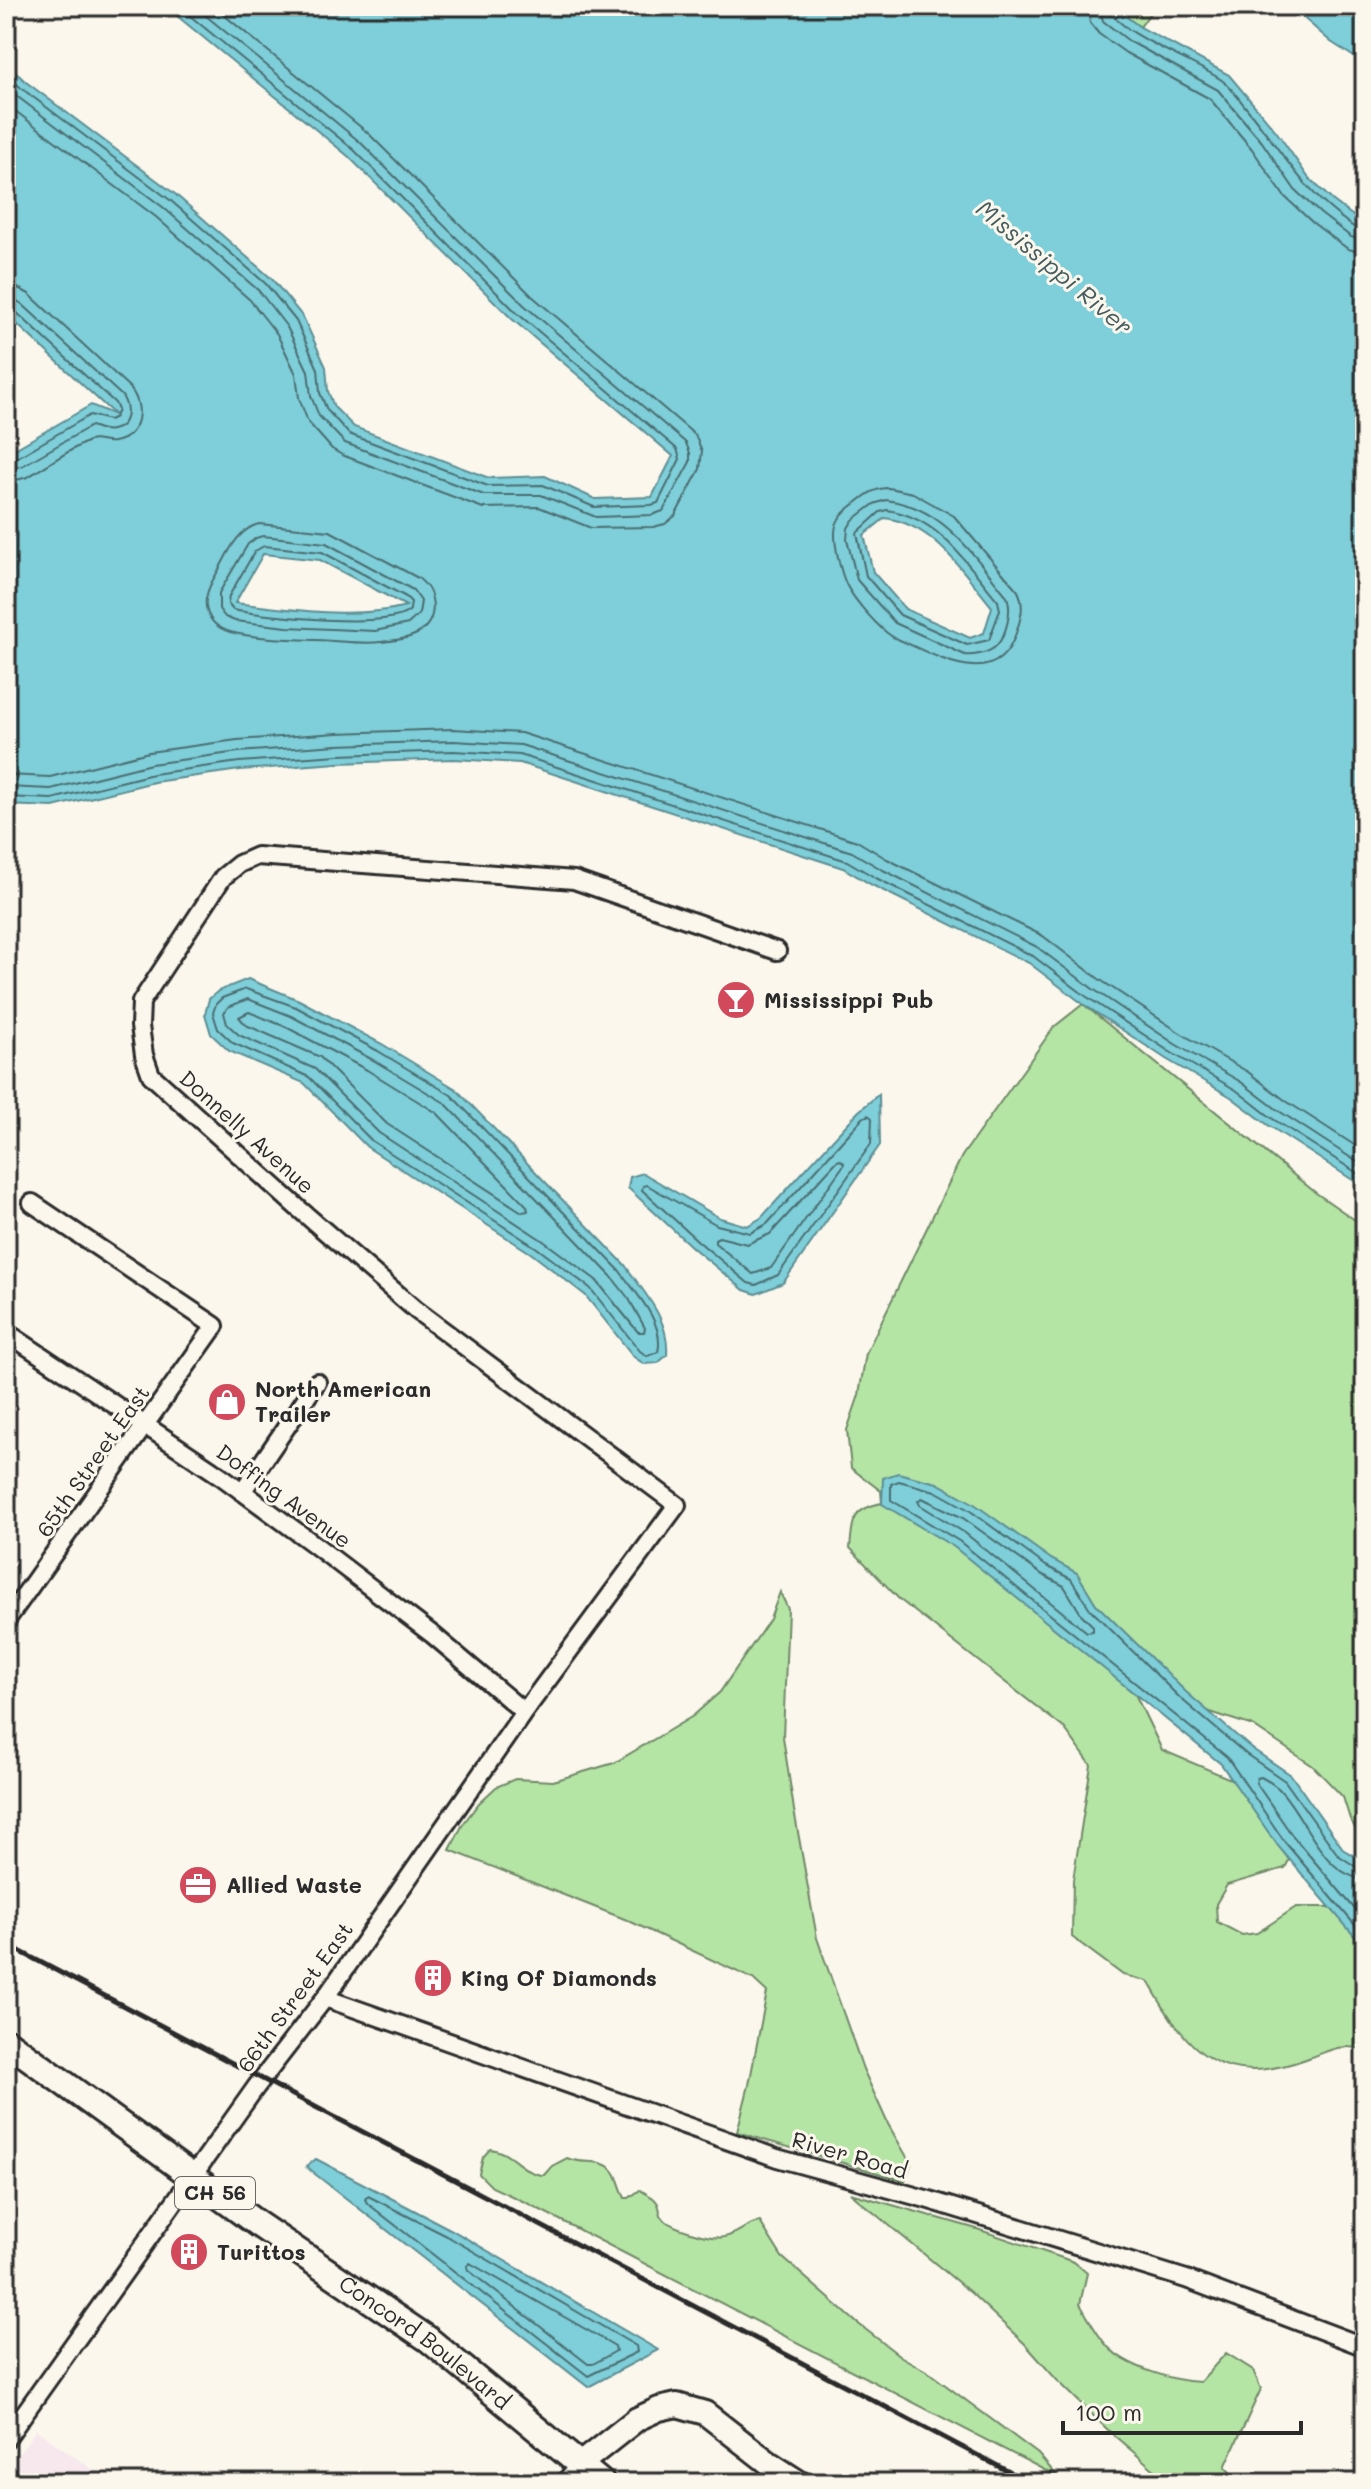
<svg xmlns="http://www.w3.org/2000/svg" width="1371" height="2489" font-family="Mali,sans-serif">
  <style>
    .built { fill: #f6e8ed }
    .green { fill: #b5e5a4; stroke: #708868; stroke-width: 2 }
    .water { fill: #7ecfd9; stroke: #5d8d93; stroke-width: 2; fill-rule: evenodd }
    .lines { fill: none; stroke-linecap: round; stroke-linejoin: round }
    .shore { stroke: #4c6d71; stroke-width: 2 }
    .street-casing { stroke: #2b2b2b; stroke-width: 22 }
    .secondary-casing { stroke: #2b2b2b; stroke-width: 28 }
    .primary-casing { stroke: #2b2b2b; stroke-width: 30 }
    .street { stroke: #fbf7ec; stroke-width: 16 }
    .secondary { stroke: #fbf7ec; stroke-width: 22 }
    .primary { stroke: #fbf7ec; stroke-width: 24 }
    .rail { stroke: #2b2b2b; stroke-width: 5 }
    .labels { text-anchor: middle; stroke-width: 6; stroke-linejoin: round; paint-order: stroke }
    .shield { fill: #fbf7ec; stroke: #696865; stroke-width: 2 }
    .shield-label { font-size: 20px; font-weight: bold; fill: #2b2b2b }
    .poi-label { font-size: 22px; font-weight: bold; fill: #2b2b2b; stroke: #fbf7ec; text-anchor: start }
    .street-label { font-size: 22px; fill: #2b2b2b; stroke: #fbf7ec }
    .water-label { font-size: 24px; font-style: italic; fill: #445c5f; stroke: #fbf7ec }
  </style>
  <rect width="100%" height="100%" fill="#fbf7ec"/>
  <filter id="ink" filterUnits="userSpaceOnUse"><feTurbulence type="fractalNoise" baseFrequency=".0125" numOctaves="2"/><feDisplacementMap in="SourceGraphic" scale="16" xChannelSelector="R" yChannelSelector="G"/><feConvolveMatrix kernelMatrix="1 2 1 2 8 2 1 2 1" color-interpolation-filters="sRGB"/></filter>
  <g filter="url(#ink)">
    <!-- built -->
    <path class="built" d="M36,2430L112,2483H6V2472Z"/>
    <!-- green -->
    <path class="green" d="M1112,6H1155L1140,27Z
      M1083,1004L1316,1193L1365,1227V1845L1350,1819L1343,1797L1313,1766L1253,1726L1122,1683L1135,1694L1162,1750L1233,1780L1289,1860L1285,1868L1227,1885L1216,1904L1217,1922L1242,1935L1257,1933L1296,1907H1330L1365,1946V2050C1341,2042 1329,2051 1306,2059C1220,2090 1188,2052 1148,1981L1123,1975L1072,1937L1073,1880L1091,1765L1065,1729L899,1599L850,1548C853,1521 851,1509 882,1503L881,1491L851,1468L847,1430L859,1395L866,1353L962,1156L1054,1027Z
      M780,1592L788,1609L783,1737L794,1810L817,1938L863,2069L888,2124L911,2164L905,2181L737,2132L749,2085L767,1992L753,1979L627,1920L450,1850L463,1824L479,1803L496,1787L515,1779L553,1781L614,1763L693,1716L720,1692L770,1619Z
      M490,2149C511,2151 524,2175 544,2175L552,2166L567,2158C584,2166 603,2156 615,2173C619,2180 621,2190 625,2198H629L640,2190C647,2194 657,2198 659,2207C662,2216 656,2211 663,2219C673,2228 711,2240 724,2237C737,2235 747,2223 760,2222L782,2257L856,2322L900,2356L928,2372L1038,2454L1058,2477L529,2204L492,2187L479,2174L483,2157Z
      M850,2193L977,2229L1074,2262L1087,2273L1080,2304C1089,2319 1096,2334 1108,2347C1127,2367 1173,2381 1200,2382L1226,2353L1253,2370L1261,2389L1225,2467L1240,2483H1173L1158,2473L1110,2432L1056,2379L1025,2344L971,2293Z"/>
    <!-- water -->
    <path class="water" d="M165,6H1112L1140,27L1229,75L1276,131L1308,177L1332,200L1365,225V1188L1268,1125L1231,1097L1166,1059L1083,1004L1029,963L872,885L843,868L520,763L454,759L338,763L240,770L154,782L53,807L6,805V450H13L91,405L115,415L6,314V63L26,82L175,194L272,279L303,317L326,367L328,391L334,407L354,427L489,478L545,476L595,499L652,497L673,456L512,319L348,156ZM885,518C935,525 962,571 992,607L984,633L970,638L905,609L873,572L864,535ZM263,554L320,560L406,606C354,620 288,609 235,603Z
      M1290,6H1365V64L1331,42Z
      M248,979L299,1000L382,1044L456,1089L625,1265C644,1293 670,1319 667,1355L658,1363L644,1364L634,1357L585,1295L532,1254L367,1147L304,1083L229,1051L211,1034L205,1014L209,999L218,991Z
      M879,1094L880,1145L783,1283L756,1294L744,1290L693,1248L628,1188L630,1177L643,1173L720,1218L747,1226L761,1218L858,1112Z
      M898,1473L937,1483L973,1503L1051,1559L1077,1573L1096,1604L1186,1692L1251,1748L1291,1775L1344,1850L1365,1862V1946L1361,1944L1278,1846L1221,1764L954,1547L882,1504L883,1478Z
      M316,2159L450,2229L658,2350L588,2387L306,2167Z"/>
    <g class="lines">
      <!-- shore -->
      <path class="shore" d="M1087,6L1090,23L1099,34L1126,53L1210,99L1252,149L1284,196L1313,223L1348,249L1365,253
        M1099,6L1103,21L1129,41L1218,90L1262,142L1295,190L1321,214L1351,237L1365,241
        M1109,6C1111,32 1203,64 1224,82C1233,89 1240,101 1248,110C1278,146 1301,187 1339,216C1347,222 1355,230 1365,231
        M6,74L21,88L170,200L266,284L296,321L318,369L320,393L327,410L349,434L488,486L543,485L594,507L651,505L658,503L680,459L677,449L517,313L354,150L178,6
        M6,88L164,208L259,291L287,327L308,371L311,396L319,416L345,443L484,495H541L596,517L652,515L663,511L690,462V453L686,443L524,305L360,142L194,6
        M6,104L156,217L250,300L277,334L296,374L299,398L308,422L332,449L342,455L483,508L539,507L591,528L653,527L665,524L675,516L700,469L702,451L695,435L532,296L368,133L213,6
        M6,286L18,288L29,294L129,387C146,406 141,437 114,442C105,444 97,438 89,441C68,450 48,465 28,477L16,480H6
        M6,298L14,299L22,304L122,396C130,409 129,427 112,430C105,432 98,428 91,426L22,466L6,468
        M6,309L15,311L115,403L118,410L115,417L109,420L90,415L18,457L6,458
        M889,488L913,493L954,516L1018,591C1025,606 1021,618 1016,633C996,696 932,653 893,637C879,629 855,601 847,586C841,574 832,539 836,526C839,515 848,509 856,503C867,494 875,488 889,488Z
        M886,500C944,507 972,554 1006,595C1013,608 1007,635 996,646C989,653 975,656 965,655L895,623L857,580L847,539L848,528L853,520L874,504Z
        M887,510C940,518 966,563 998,601L1000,610L989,640L967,645L900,615L866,576L857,533L880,512Z
        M259,524L330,531L418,578C437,592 439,621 417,634C407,639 392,641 381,642C366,644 348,642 333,641C299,639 262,640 230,632C224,630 218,627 214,623C199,607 207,589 217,573C228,554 236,530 259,524Z
        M263,536L326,543L413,590L421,601L419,614L408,624L375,631L287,627L235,621L225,617L219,609V593L248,544L256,538Z
        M264,546L322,552L406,597L411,602L410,610C392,630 262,616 233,610L228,604L229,596L255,551Z
        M6,775L50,777L149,752L237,740L337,733L453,729L521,733L857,841L887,859L1043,936L1099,979L1182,1034L1248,1072L1286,1101L1365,1152
        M6,787L51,789L151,764L238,752L337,745L454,741L521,745L852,852L881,869L1037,947L1093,989L1175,1044L1241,1082L1279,1111L1365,1167
        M6,797L52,799L153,774L239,762L338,755L454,751L520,755L847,861L876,878L1033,956L1087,997L1170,1052L1236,1090L1273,1119L1365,1178
        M246,989L296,1007L378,1051L451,1095L619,1270C635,1292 665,1322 658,1352L647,1356L640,1351L590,1288L537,1248L372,1141L309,1077L233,1043L218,1029L213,1013L216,1004L222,998Z
        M248,999L291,1016L373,1060L445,1103L611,1276L629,1299L645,1328L644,1332H638L596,1280L542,1240L379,1133L315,1069L239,1035L227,1024L224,1013L228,1007Z
        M249,1012L286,1027L367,1070L437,1113L527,1206L528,1211L522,1212L387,1124L320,1057L246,1025L239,1017Z
        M868,1115L872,1118L871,1144L778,1275L756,1285L748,1283L698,1241L642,1190L643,1186L647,1185L717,1225L750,1233L767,1224L863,1118Z
        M841,1160L844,1163L843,1166L771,1268L753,1274L715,1243V1239L719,1237L747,1244L770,1234L837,1161Z
        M922,1498L963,1518L1041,1574L1064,1586L1081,1614L1093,1626V1631L1087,1632L965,1533L920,1505L918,1501Z
        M1365,1869L1358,1868L1338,1855L1285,1781L1246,1754L1180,1698L1090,1609L1071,1579L1046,1566L969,1510L935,1491L899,1481L891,1484V1500L959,1541L1227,1757L1284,1841L1365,1937
        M1365,1879C1321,1876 1305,1814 1278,1788C1273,1784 1267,1780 1261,1777L1257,1778L1256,1783L1292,1835L1365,1921
        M368,2196L447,2236L636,2346L637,2352L588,2376L367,2203L365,2199Z
        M470,2263L615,2346L616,2351L593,2364H588L468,2270L467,2266Z"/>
      <defs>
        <path id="street" d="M6,1332L221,1476L311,1542L433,1635L524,1712
          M242,1492L317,1382
          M6,1621L215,1326L32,1203
          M325,1998L777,2158L926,2199L1186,2279L1365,2347
          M6,2439L256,2087L325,1998L524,1712L677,1505L416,1310L298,1208L151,1075L144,1055L140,1026L141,1002L223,877L239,864L257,856L574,880L777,951
          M564,2483L580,2464"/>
        <path id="secondary" d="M580,2464L637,2419L659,2409L677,2405L705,2413L769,2463L800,2483"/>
        <g id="primary">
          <path id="s1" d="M6,2041L259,2225L428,2339L602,2483"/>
        </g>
      </defs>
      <!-- street casing -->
      <use href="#street" class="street-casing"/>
      <!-- secondary casing -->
      <use href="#secondary" class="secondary-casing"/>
      <!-- primary casing -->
      <use href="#primary" class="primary-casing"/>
      <!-- street -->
      <use href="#street" class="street"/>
      <!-- secondary -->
      <use href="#secondary" class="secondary"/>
      <!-- primary -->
      <use href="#primary" class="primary"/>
      <!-- rail -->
      <path class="rail" d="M6,1944L1030,2483"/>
    </g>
  </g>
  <!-- icons -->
  <defs>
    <symbol id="bar-disc" viewBox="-11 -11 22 22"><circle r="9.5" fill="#d1495b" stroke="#fbf7ec"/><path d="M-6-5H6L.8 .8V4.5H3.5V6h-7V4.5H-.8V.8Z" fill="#fff"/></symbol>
    <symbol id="shop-disc" viewBox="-11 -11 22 22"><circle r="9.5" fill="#d1495b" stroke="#fbf7ec"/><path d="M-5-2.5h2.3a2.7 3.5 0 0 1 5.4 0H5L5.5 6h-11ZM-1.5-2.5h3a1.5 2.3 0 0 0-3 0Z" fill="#fff"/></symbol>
    <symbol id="office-disc" viewBox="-11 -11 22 22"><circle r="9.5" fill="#d1495b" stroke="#fbf7ec"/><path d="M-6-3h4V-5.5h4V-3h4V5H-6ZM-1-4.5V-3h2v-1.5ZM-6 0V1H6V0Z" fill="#fff"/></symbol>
    <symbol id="building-disc" viewBox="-11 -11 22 22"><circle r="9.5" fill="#d1495b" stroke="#fbf7ec"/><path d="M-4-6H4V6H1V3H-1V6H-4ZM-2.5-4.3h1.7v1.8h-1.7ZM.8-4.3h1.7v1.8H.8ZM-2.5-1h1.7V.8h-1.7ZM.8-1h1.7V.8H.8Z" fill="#fff"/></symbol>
  </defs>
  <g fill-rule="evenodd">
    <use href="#bar-disc" x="714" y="978" width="44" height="44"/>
    <use href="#shop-disc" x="205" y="1380" width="44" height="44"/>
    <use href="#office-disc" x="176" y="1863" width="44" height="44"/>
    <use href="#building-disc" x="411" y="1956" width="44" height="44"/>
    <use href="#building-disc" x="167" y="2230" width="44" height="44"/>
  </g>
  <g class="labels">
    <!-- shield labels -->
    <rect class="shield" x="175" y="2177" width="80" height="32" rx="6"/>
    <g class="shield-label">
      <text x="215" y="2200">CH 56</text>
    </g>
    <!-- poi labels -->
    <g class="poi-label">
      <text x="764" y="1008">Mississippi Pub</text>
      <text x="255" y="1397">North American<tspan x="255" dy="25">Trailer</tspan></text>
      <text x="226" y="1893">Allied Waste</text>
      <text x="461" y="1986">King Of Diamonds</text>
      <text x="217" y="2260">Turittos</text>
    </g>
    <!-- street labels -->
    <g class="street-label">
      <text transform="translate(247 1132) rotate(42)" y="8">Donnelly Avenue</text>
      <text transform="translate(93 1461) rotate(-55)" y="8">65th Street East</text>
      <text transform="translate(284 1496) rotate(36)" y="8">Doffing Avenue</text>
      <text transform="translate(295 1997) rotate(-54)" y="8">66th Street East</text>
      <text transform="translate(850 2155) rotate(16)" y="8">River Road</text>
      <text dy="8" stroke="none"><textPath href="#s1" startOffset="516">Concord Boulevard</textPath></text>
    </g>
    <!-- water labels -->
    <g class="water-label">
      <text transform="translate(1054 268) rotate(40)" y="8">Mississippi River</text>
    </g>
  </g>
  <!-- margin -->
  <rect width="1371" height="2489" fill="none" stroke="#fbf7ec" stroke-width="32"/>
  <rect x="16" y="16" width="1339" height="2457" fill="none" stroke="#2b2b2b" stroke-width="3" filter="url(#ink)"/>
  <!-- scale -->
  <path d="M1063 2421v12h238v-12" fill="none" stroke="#2b2b2b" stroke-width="4"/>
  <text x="1075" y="2421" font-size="24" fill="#2b2b2b" stroke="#fbf7ec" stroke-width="6" paint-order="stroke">100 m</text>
</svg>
